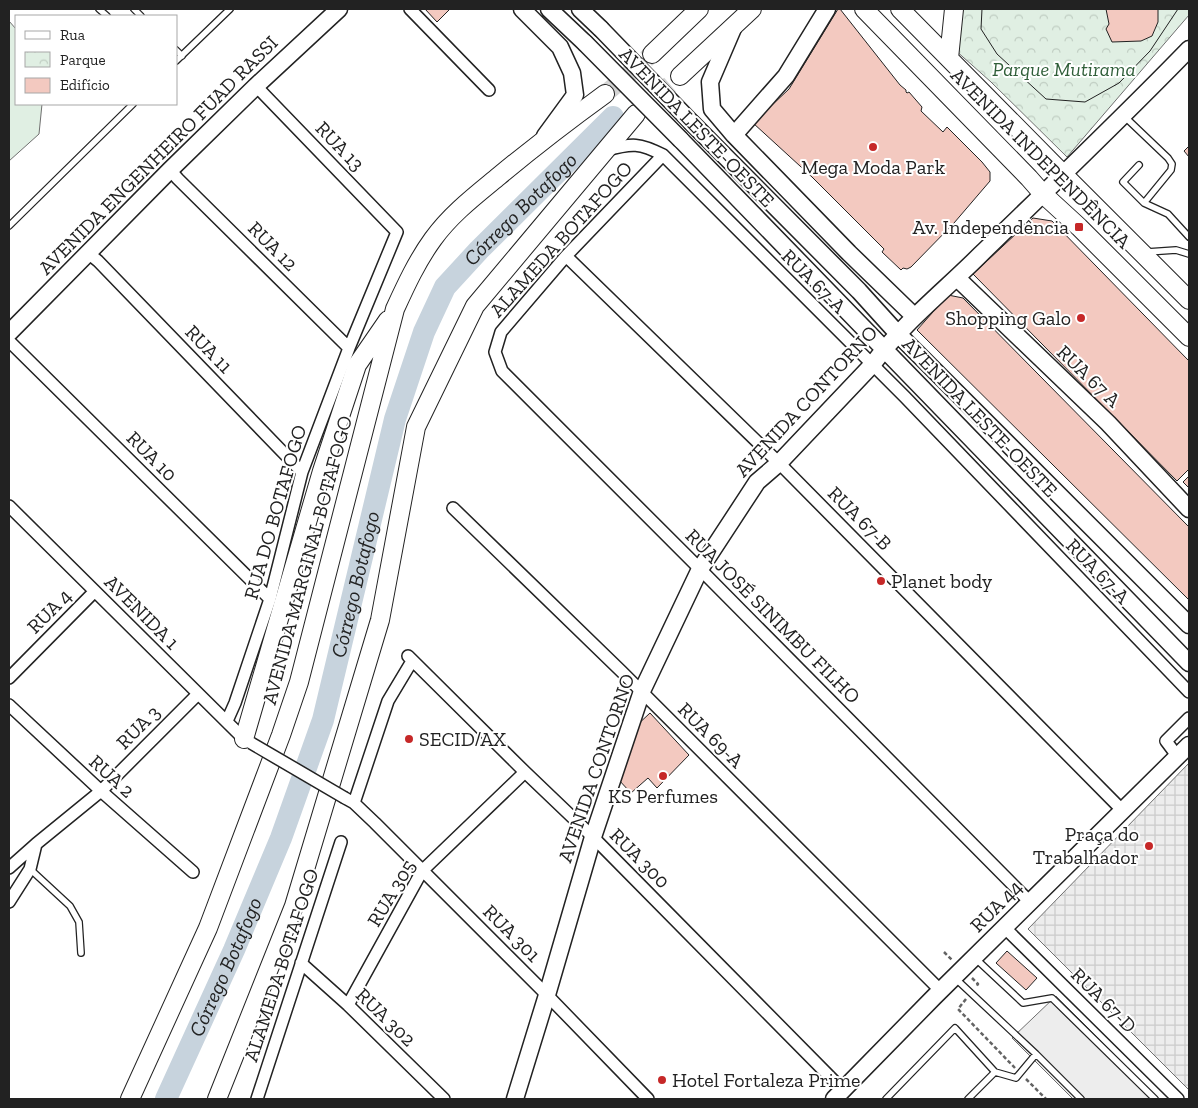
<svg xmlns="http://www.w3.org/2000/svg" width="1198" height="1108" font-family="'Zilla Slab',serif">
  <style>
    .park { fill: url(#park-crowns); stroke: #6f6f6f }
    .pitch { fill: #e0efe3; stroke: #6f6f6f }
    .parking { fill: #ededed; stroke: #6f6f6f }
    .plaza { fill: url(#plaza-grid); stroke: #6f6f6f }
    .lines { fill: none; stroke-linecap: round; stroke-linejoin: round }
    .river { stroke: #c7d3dd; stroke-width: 22 }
    .building { fill: #f3c9c0; stroke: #222 }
    .primary-tunnel { stroke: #d3d3d3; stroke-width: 18; stroke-dasharray: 18 9; stroke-linecap: butt }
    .lane-casing { stroke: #222; stroke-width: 8 }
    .street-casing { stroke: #222; stroke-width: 14 }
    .secondary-casing { stroke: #222; stroke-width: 19 }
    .primary-casing { stroke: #222; stroke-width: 20 }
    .path { stroke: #646464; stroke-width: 2.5; stroke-dasharray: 4 2.5; stroke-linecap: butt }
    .lane { stroke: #fff; stroke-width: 5.5 }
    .street { stroke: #fff; stroke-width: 11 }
    .secondary { stroke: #fff; stroke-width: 16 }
    .primary { stroke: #fff; stroke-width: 18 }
    .tram { stroke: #222; stroke-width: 1 }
    .street-bridge-casing { stroke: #222; stroke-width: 14; stroke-linecap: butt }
    .secondary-bridge-casing { stroke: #222; stroke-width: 19; stroke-linecap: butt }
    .street-bridge { stroke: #fff; stroke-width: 11 }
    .secondary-bridge { stroke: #fff; stroke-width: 16 }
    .poi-dot { fill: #c62828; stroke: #fff; stroke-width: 2 }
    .labels { text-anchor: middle; stroke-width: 4; stroke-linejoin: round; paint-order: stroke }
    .park-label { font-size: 20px; font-style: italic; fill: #2f5e38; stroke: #fff }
    .street-label { font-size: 20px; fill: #222; stroke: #fff }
    .poi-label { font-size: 20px; fill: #222; stroke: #fff; text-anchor: end }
    .water-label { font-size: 21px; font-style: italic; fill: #222; stroke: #fff }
  </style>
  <defs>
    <pattern id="park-crowns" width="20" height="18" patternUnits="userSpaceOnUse" patternTransform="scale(1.25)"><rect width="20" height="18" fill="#e0efe3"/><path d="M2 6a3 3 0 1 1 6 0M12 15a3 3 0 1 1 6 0" fill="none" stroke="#c0cdc2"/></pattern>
    <pattern id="plaza-grid" width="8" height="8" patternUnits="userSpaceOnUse" patternTransform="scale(1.25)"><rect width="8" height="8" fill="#ededed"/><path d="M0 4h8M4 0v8" fill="none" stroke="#cbcbcb"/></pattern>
  </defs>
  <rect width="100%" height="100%" fill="#fff"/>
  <!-- park -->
  <path class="park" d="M958,9H1189V15L1067,157L991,82L954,49Z"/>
  <!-- pitch -->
  <path class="pitch" d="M9,21L16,29V104H42L39,134L9,161Z"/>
  <!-- parking -->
  <path class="parking" d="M1056,996L1159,1099H1073L1012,1038Z"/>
  <!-- plaza -->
  <path class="plaza" d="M1189,763V1090L1028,929Z"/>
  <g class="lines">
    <!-- river -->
    <path class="river" id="s1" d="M166,1099L234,950L281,838L323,720L395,419L424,332L445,287L479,250L613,117"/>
  </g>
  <!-- building -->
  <path class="building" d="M425,9H450L437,22Z
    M838,9H840L900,85L906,90V92L907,93L909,92L922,107L921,111L943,132L947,127L982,162L990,172V181L954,223L911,267L907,269L903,268L901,270L882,252L884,249L812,177L753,123L789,89Z
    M1106,9H1158V22L1152,36L1141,41L1112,42L1106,29L1109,24Z
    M1189,146V157L1184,151Z
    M1033,218L1052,221L1189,361V469L1177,481L973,274Z
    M948,295L963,298L1189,527V600L917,330Z
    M1189,476V488L1183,482Z
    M650,713L689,755L657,788L648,778L631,793L617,778L635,727Z
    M1007,951L1037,978L1026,990L996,963Z"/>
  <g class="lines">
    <!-- primary-tunnel -->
    <path class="primary-tunnel" d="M605,94L652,54
      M636,114L680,76"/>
    <defs>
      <path id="lane" d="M99,9L107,16
        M134,9L141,16
        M176,50L182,56
        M176,61L230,9
        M1125,117L1168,158L1172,164L1171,170L1144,203
        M1139,165L1123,182L1144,203L1168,214L1189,237
        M9,226L133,104
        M1147,252L1176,250L1189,254
        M30,869L70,906L79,922L81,953
        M976,959L1023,1003L1052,998L1155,1099
        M956,979L1036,1054L1081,1099
        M886,1099L955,1028L995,1072L1016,1078L1036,1054
        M968,1099L995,1072"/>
      <path id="street" d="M410,9L489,90
        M607,150C632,143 640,143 663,155L905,397L1189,692
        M663,155L566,256L501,332L495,352L502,371L700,569L1030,902
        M170,170L178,179L349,348
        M88,253L98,261L302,472
        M566,256L779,463L1123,811
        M9,341L270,599
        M9,506L244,739L248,741
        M453,508L622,672L941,991
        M408,656L525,772L593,837L843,1090
        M9,678L94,592
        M9,705L101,791L193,872
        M227,721L235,703L270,599L302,472L349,348L397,232L256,86
        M1178,757L1166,741L1189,718
        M345,798L354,803L375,823L547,995L648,1099
        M354,803L388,701L412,661
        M9,868L36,844L101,791L198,694
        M9,902L30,869L36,844
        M1005,928L1178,1099
        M301,963L348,1005L444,1099
        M348,1005L422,871L525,772
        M257,1099L341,842"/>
      <path id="secondary" d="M522,9L560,47L572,73L575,95L545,136
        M549,9L585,43
        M580,9L601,29
        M734,26L710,82L712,109L734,135L849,253L914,316
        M692,123L859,291L898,334L1189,625
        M734,135L786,76L827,9
        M681,140L1189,663
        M957,278L1108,423L1189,509
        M9,333L170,170L256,86L339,9
        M515,1099L547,995L593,837L642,691L700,569L757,482L779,463L872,365C903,323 944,291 981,254C1051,186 1121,119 1189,49
        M834,1099L934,997L1189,745"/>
      <path id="primary" d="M864,9L1029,178L1043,194L1079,227L1189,337
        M900,9L1063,174L1189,300
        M652,54L699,9
        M949,58L954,9
        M680,76L752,9
        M244,739L322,471L357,365L388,320
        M130,1099L208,928L281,735L299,682L395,309C406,285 417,261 433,239C451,214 476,195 499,176C534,147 569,120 605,94
        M217,1099L294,906L380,620L416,427L475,306L636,114"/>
    </defs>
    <!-- lane casing -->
    <use href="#lane" class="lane-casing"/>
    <!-- street casing -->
    <use href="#street" class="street-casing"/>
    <!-- secondary casing -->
    <use href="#secondary" class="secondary-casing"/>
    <!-- primary casing -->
    <use href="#primary" class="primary-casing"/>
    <!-- path -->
    <path class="path" d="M944,952L953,961
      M972,978L978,984L976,987
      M966,999L958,1009L1015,1068
      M1026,1079L1046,1099"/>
    <!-- lane -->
    <use href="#lane" class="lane"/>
    <!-- street -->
    <use href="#street" class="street"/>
    <!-- secondary -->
    <use href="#secondary" class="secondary"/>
    <!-- primary -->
    <use href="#primary" class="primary"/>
    <!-- tram -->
    <path class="tram" d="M982,9L981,29L997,54L1046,99L1085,102L1119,83L1150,51L1178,9"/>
    <defs>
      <path id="street-bridge" d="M251,743L345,798"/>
      <path id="secondary-bridge" d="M601,29L692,123
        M585,43L681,140"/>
    </defs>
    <!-- street-bridge casing -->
    <use href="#street-bridge" class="street-bridge-casing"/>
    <!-- secondary-bridge casing -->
    <use href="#secondary-bridge" class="secondary-bridge-casing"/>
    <!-- street-bridge -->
    <use href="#street-bridge" class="street-bridge"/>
    <!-- secondary-bridge -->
    <use href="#secondary-bridge" class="secondary-bridge"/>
  </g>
  <!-- markers -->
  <g class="poi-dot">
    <circle cx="873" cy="147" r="5"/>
    <rect x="1074" y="222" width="10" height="10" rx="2.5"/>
    <circle cx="1081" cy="318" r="5"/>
    <circle cx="881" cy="581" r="5"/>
    <circle cx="409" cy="739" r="5"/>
    <circle cx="663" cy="776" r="5"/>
    <circle cx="1149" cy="846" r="5"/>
    <circle cx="662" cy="1080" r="5"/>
  </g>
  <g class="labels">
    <!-- park labels -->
    <g class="park-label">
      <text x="1064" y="76">Parque Mutirama</text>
    </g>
    <!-- street labels -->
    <g class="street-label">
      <text transform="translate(697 127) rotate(46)" y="7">AVENIDA LESTE-OESTE</text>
      <text transform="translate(340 146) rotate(46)" y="7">RUA 13</text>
      <text transform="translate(158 155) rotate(-45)" y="7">AVENIDA ENGENHEIRO FUAD RASSI</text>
      <text transform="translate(1041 158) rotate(45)" y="7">AVENIDA INDEPENDÊNCIA</text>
      <text transform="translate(561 239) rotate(-48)" y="7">ALAMEDA BOTAFOGO</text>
      <text transform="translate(273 246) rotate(45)" y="7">RUA 12</text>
      <text transform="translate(814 281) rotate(45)" y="7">RUA 67-A</text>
      <text transform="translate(209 349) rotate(46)" y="7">RUA 11</text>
      <text transform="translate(1089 376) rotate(44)" y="7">RUA 67 A</text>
      <text transform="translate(806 401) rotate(-47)" y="7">AVENIDA CONTORNO</text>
      <text transform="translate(980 417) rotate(46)" y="7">AVENIDA LESTE-OESTE</text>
      <text transform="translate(152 456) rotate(45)" y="7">RUA 10</text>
      <text transform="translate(275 512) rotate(-74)" y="7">RUA DO BOTAFOGO</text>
      <text transform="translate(860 518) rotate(45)" y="7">RUA 67-B</text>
      <text transform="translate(307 560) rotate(-75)" y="7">AVENIDA MARGINAL BOTAFOGO</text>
      <text transform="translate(1098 571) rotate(46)" y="7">RUA 67-A</text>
      <text transform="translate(49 611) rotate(-45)" y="7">RUA 4</text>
      <text transform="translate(142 612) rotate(45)" y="7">AVENIDA 1</text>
      <text transform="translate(773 616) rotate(45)" y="7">RUA JOSÉ SINIMBU FILHO</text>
      <text transform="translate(138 727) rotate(-45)" y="7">RUA 3</text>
      <text transform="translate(711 735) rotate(45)" y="7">RUA 69-A</text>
      <text transform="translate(596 768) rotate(-71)" y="7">AVENIDA CONTORNO</text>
      <text transform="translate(112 776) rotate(42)" y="7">RUA 2</text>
      <text transform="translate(640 858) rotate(45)" y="7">RUA 300</text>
      <text transform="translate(391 893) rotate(-59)" y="7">RUA 305</text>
      <text transform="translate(996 906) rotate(-45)" y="7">RUA 44</text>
      <text transform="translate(512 933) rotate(45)" y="7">RUA 301</text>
      <text transform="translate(281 965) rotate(-72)" y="7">ALAMEDA BOTAFOGO</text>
      <text transform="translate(1104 1000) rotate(45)" y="7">RUA 67-D</text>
      <text transform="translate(386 1017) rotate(44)" y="7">RUA 302</text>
    </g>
    <!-- poi labels -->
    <g class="poi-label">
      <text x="873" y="174" text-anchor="middle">Mega Moda Park</text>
      <text x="1069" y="234">Av. Independência</text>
      <text x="1071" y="325">Shopping Galo</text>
      <text x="891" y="588" text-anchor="start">Planet body</text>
      <text x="419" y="746" text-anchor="start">SECID/AX</text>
      <text x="663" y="803" text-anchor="middle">KS Perfumes</text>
      <text x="1139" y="841">Praça do<tspan x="1139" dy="23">Trabalhador</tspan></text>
      <text x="672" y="1087" text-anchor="start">Hotel Fortaleza Prime</text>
    </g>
    <!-- water labels -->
    <g class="water-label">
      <text dy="7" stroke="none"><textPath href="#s1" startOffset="970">Córrego Botafogo</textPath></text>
      <text dy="7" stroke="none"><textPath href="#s1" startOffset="550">Córrego Botafogo</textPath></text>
      <text dy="7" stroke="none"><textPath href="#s1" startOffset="145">Córrego Botafogo</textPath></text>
    </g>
  </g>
  <!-- border -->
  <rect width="1198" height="1108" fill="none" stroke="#222222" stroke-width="20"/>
  <!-- legend -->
  <rect x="15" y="15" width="162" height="90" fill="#ffffff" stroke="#a7a7a7"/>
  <rect x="25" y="31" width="25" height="8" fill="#ffffff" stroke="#a7a7a7"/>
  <text x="60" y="40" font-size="15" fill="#222222">Rua</text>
  <rect x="25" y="52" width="25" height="15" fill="url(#park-crowns)" stroke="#a7a7a7"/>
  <text x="60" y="65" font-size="15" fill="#222222">Parque</text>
  <rect x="25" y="78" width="25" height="15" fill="#f3c9c0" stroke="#a7a7a7"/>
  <text x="60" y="90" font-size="15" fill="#222222">Edifício</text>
</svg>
